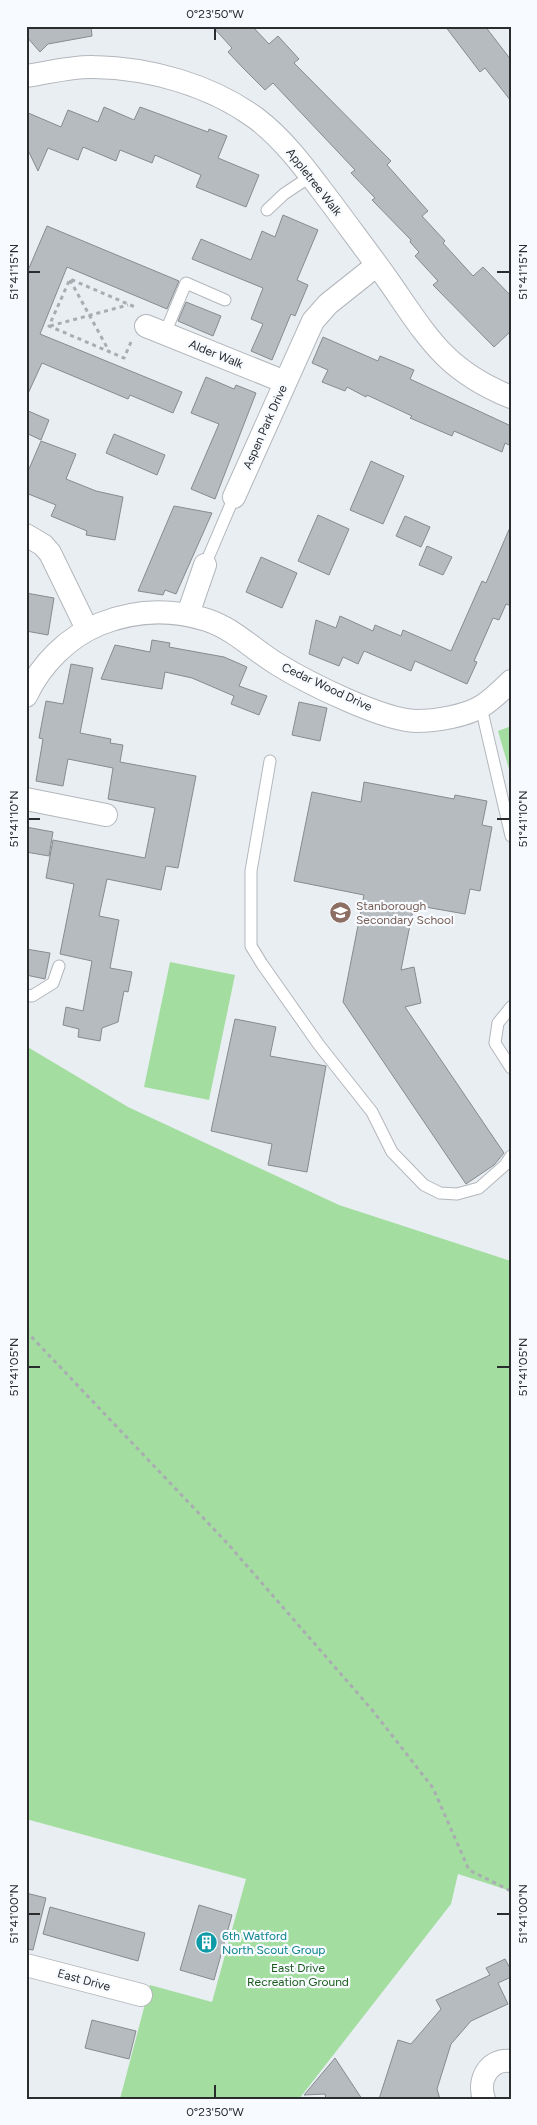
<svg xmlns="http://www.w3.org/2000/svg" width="537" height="2125" font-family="Figtree,sans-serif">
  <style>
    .green { fill: #a3dda0 }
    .building { fill: #b6bbbf; stroke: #878b8f }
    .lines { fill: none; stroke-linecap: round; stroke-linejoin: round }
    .service-casing { stroke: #b3b7bc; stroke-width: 13 }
    .minor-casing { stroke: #b3b7bc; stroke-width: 24 }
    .path { stroke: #a9adb1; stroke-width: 3; stroke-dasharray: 4 4; stroke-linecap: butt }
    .service { stroke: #fff; stroke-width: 11 }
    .minor { stroke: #fff; stroke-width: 22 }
    .ticks { fill: none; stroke: #2a2c2e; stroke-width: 2 }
    .labels { text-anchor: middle; stroke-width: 4.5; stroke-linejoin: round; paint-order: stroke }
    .street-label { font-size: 12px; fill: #2a2c2e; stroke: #f7fbff }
    .education-label { font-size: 12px; fill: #785e54; stroke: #f7fbff; text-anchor: start }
    .culture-label { font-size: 12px; fill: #0d838f; stroke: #f7fbff; text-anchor: start }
    .park-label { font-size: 12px; fill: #1a5b1b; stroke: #f7fbff }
    .neatline { fill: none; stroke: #2a2c2e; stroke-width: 2 }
    .ticks-label { font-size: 12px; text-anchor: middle; fill: #2a2c2e }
  </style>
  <rect width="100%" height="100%" fill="#e9eef3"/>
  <!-- green -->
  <path class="green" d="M511,726V776L498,731Z
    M170,962L235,975L209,1100L144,1087Z
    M26,1046L128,1107L339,1205L511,1261V1891L458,1874L451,1904L299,2099H120L150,1985L212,2002L246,1879L26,1819Z"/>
  <!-- building -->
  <path class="building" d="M26,26H91L92,36L48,44L40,52L26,36Z
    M212,26H252L269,44L278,36L299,59L294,63L391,161L387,165L428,211L422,216L445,241L443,243L473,276L483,267L511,296V331L494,347L433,285L438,281L415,256L419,252L410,242L411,240L372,200L375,198L351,173L355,170L273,83L265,90L243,68L228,52L232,48Z
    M445,26H485L511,60V101L485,68L480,72Z
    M104,107L134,120L140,107L208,132L209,129L227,136L218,158L259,175L246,207L196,187L201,175L155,155L152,163L120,150L116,161L83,147L78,160L48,148L38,171L26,146V112L61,127L68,110L98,122Z
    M283,215L318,230L297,280L308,285L295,316L291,314L272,360L251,351L263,324L251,319L263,288L192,259L201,239L251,260L262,231L275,237Z
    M47,226L179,281L167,309L67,267L40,334L182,392L173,413L130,395L128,399L42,363L26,398V275Z
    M186,302L221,316L213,336L178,321Z
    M323,337L378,361L380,356L414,370L410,379L511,426V446L505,443L502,452L454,431L452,436L410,418L412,416L367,395L366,397L347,387L345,391L322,382L328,370L312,363Z
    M206,377L234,389L236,385L256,393L215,499L191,489L219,424L191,413Z
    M26,410L49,420L41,440L26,433Z
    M114,434L165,455L157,475L106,453Z
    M41,441L76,454L66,479L96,491L123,497L115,540L86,535L87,531L51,516L56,505L26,493V476Z
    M371,461L404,476L383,524L350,510Z
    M174,506L212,513L176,594L165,590L163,595L138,591Z
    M318,515L349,529L329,575L298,561Z
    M405,516L430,527L421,547L396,536Z
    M511,525V606L506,604L499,620L493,618L474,661L477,662L467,684L415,661L411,671L364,651L358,664L343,657L339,666L309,654L316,620L336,628L340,616L373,631L375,625L401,636L403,630L451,651L482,581L486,583Z
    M427,546L452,557L443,575L419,565Z
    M261,557L297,573L282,608L246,592Z
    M26,593L54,598L48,635L26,631Z
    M152,640L170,643L169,647L224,657L247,667L239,686L267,696L259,715L231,704L234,696L192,678L165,672L162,689L101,679L115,645L150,652Z
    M71,664L93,668L80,733L111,739L110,743L123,745L120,762L196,776L178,868L166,866L161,890L107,879L99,916L119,920L110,968L132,972L128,992L124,991L118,1022L102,1028L100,1041L78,1037L79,1029L63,1025L66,1007L83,1011L92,961L60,954L74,884L46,878L53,840L145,858L155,808L108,799L113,768L68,759L63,786L36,781L43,739L39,738L46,701L63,704Z
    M299,702L327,708L320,741L292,735Z
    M364,782L454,799L455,795L487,801L482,825L492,827L480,891L470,889L465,914L414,905L401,970L414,967L421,1003L405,1007L504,1153L494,1165L466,1184L343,1002L364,895L294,881L312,792L361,802Z
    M26,827L53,832L49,856L26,852Z
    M26,949L50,953L45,979L26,975Z
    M235,1019L276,1027L270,1056L326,1066L307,1172L268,1165L272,1144L211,1131Z
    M26,1893L46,1898L33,1950L26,1949Z
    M199,1905L232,1915L214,1980L180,1970Z
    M50,1907L145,1933L138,1961L43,1934Z
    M505,1959L511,1970V1977L498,1983L508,2004L471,2021L451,2044L437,2089L440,2099H379L398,2040L411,2044L441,2009L436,2000L490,1975L486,1968Z
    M92,2020L136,2031L129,2059L85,2048Z
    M335,2058L362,2099H326L325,2094L304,2095Z"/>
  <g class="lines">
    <defs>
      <path id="service" d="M267,210L284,194L311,176
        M165,333L186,283L225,300
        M205,565L234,497
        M481,707L511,836
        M270,761L251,871V946L262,964L319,1045L372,1112L392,1152L424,1185L440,1193L457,1194L479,1188L505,1165L511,1156
        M26,995L32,996L53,983L59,966
        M511,1007L498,1023L495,1043L511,1068"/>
      <path id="minor" d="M26,76C48,73 71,66 94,67C150,68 211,85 257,119C287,142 309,174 332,204C351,230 371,256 390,283C428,338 446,371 511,397
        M146,326L285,382
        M234,497L313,321L328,304L377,265
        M26,535L43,545L50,553L87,629
        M188,614L205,565
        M26,696C41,664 68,637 100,624C135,610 172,609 207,620C234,629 254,650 277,664C308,683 382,720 416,721C436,721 466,716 482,706C493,699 502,690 511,681
        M26,799L106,815
        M26,1965L141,1995
        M484,2099C477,2080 489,2058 511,2061"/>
    </defs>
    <!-- service casing -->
    <use href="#service" class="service-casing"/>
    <!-- minor casing -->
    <use href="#minor" class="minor-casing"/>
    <!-- path -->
    <path class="path" d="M70,280L109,351
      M50,326L128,305
      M131,342L124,358L49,326L70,279L135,307
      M26,1331L228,1544L373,1711L433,1788L469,1870L511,1891"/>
    <!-- service -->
    <use href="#service" class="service"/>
    <!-- minor -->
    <use href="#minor" class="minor"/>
  </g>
  <!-- ticks -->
  <path class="ticks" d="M215,28V40M28,272H40M497,272H510M28,819H40M497,819H510M28,1367H40M497,1367H510M28,1914H40M497,1914H510M215,2085V2098"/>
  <!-- icons -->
  <defs>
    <symbol id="school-disc" viewBox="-11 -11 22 22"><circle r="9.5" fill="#8d6e63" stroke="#f7fbff"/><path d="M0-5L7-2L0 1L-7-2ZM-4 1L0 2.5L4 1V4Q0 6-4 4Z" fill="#fff"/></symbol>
    <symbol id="building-disc" viewBox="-11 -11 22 22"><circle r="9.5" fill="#0f9aa8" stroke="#f7fbff"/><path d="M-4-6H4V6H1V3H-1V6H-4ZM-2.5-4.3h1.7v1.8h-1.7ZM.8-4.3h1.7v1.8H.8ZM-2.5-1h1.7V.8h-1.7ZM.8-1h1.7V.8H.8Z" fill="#fff"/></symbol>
  </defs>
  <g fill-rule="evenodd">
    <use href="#school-disc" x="328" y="900" width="25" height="25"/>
    <use href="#building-disc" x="194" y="1930" width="25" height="25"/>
  </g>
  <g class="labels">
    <!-- street labels -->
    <g class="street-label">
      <text transform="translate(314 182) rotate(52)" y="4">Appletree Walk</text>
      <text transform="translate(216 354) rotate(22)" y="4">Alder Walk</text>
      <text transform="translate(265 427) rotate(-66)" y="4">Aspen Park Drive</text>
      <text transform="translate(327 687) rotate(25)" y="4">Cedar Wood Drive</text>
      <text transform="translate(84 1980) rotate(15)" y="4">East Drive</text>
    </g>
    <!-- education labels -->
    <g class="education-label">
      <text x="356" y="910">Stanborough<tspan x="356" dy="14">Secondary School</tspan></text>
    </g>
    <!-- culture labels -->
    <g class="culture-label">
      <text x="222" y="1940">6th Watford<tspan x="222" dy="14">North Scout Group</tspan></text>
    </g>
    <!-- park labels -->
    <g class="park-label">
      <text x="298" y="1972">East Drive<tspan x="298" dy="14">Recreation Ground</tspan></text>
    </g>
  </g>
  <!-- border -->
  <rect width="537" height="2125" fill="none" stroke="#f7fbff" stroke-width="55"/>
  <rect x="28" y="28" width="482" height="2070" class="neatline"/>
  <g class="ticks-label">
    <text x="215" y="18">0°23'50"W</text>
    <text transform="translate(14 272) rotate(-90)" y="4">51°41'15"N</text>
    <text transform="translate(523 272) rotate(-90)" y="4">51°41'15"N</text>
    <text transform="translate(14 819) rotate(-90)" y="4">51°41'10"N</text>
    <text transform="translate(523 819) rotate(-90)" y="4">51°41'10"N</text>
    <text transform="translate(14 1367) rotate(-90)" y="4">51°41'05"N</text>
    <text transform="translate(523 1367) rotate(-90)" y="4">51°41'05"N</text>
    <text transform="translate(14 1914) rotate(-90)" y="4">51°41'00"N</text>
    <text transform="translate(523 1914) rotate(-90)" y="4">51°41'00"N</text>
    <text x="215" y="2116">0°23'50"W</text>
  </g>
</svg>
